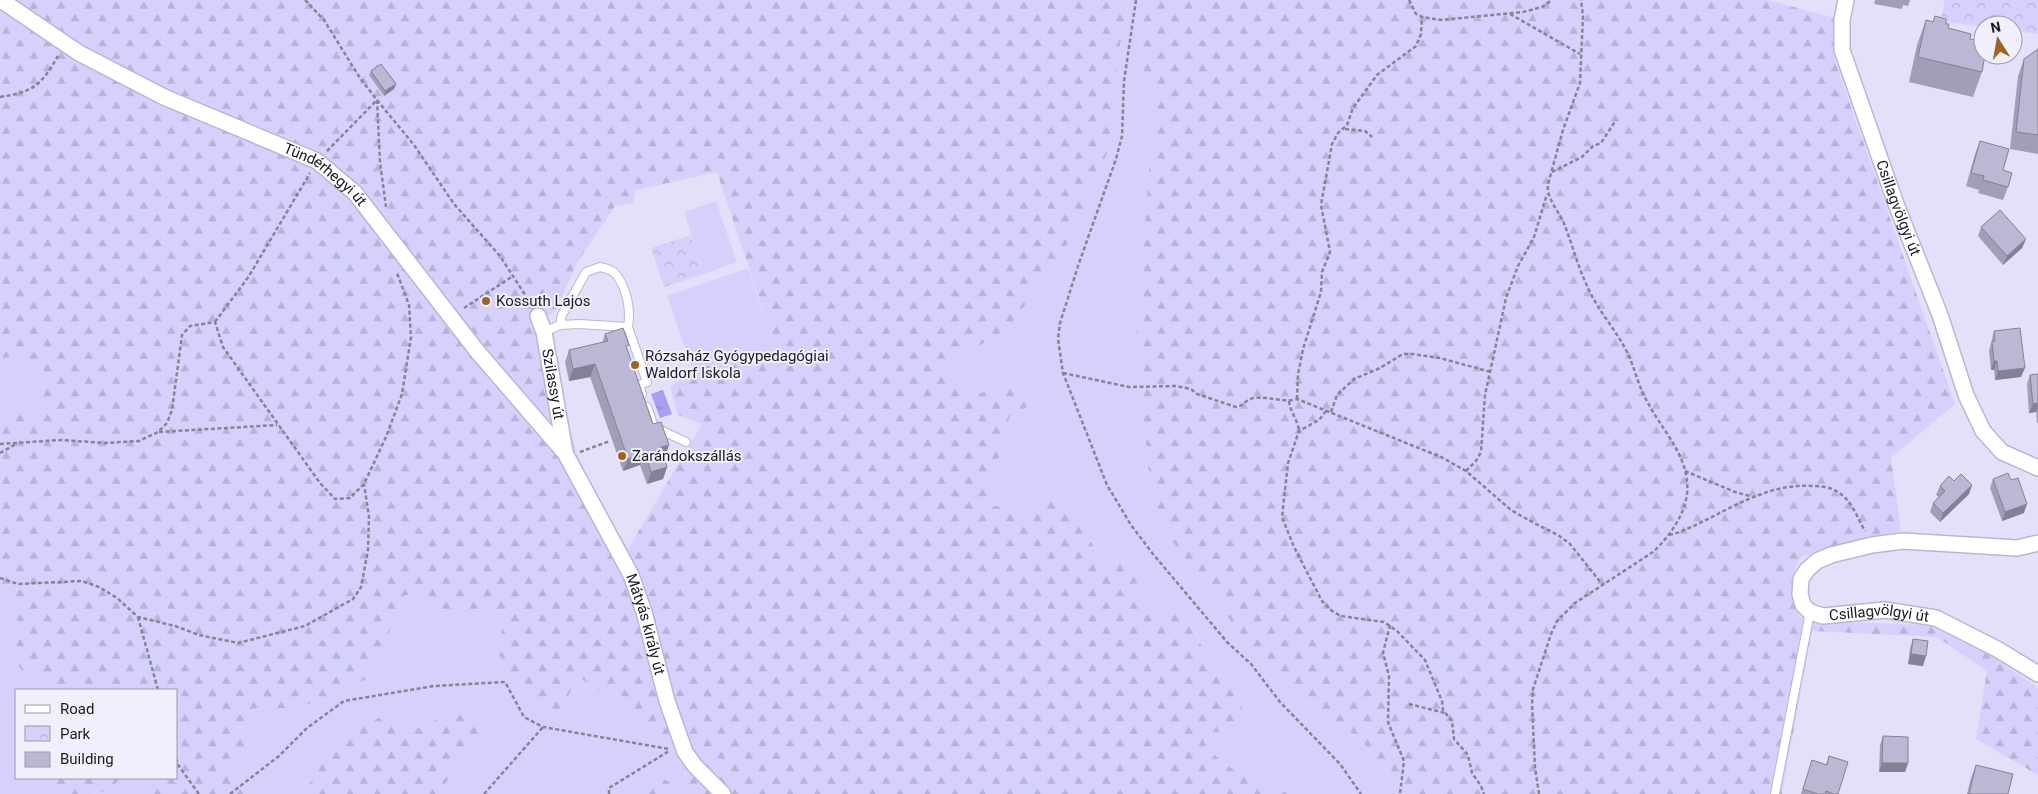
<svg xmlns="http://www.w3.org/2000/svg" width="2038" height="794" font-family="Roboto,sans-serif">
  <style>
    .grass { fill: #d5d1fc }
    .forest { fill: url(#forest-firs); fill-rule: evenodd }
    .park { fill: url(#park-crowns) }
    .water { fill: url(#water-ripples) }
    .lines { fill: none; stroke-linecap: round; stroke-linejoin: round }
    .service-casing { stroke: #b8b6d4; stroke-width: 10 }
    .minor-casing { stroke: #b8b6d4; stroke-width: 18 }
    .path { stroke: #858496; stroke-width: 2.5; stroke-dasharray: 4 2.5; stroke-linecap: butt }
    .service { stroke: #fff; stroke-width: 8 }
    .minor { stroke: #fff; stroke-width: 15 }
    .wall { fill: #a19eb8 }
    .shaded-wall { fill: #838196 }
    .building { fill: #bbb8d6; stroke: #838196 }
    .poi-dot { fill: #9c6420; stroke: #f0f0fc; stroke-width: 2 }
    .labels { text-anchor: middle; stroke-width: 4; stroke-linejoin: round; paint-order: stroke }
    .street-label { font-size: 15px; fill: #1a1924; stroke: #f0f0fc }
    .poi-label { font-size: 15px; fill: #1a1924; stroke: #f0f0fc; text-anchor: start }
  </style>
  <defs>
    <pattern id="forest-firs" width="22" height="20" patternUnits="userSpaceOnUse" patternTransform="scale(1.25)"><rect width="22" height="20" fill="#d5d1fc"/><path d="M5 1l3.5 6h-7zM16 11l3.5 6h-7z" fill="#b6b3d8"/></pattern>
    <pattern id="park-crowns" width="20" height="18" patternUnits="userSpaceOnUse" patternTransform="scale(1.25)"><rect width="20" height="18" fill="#d5d1fc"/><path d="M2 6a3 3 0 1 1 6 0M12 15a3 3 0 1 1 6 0" fill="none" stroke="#b6b3d8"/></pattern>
    <pattern id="water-ripples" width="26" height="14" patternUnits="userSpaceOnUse" patternTransform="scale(1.25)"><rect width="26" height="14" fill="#a99ff0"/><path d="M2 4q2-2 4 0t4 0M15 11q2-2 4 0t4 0" fill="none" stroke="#8981c2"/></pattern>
  </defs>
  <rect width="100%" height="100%" fill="#e3e1fa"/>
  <!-- grass -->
  <path class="grass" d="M1129,0H1147L1137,67L1156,85L1273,678L1362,740L1377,766L1399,774L1403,794H1289L1231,768L1206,748L1205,733L1238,682L1207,658L1192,625L1155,616L1139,602L1138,586L1125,553L1106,564L1072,513L1023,512L986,504L1010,416L1034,403L1033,383L980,393L957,392L942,372L967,352L1005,332L1107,153L1114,112L1118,56Z
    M716,201L737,262L704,274L684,212Z
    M748,268L774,343L693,371L667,296Z
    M19,357L34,375L44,390L41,410L16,416L0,414V358Z
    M0,590L14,602L19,628L15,663L27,675L41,680L47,690H16V778H43V780L57,794H0Z
    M405,595H417L440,619L459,608L479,610L503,622L563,705L579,677L638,720L678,756L692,794H437L488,726L453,712L411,731L381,717L299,794H248L227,772L247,745L239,730L256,707L287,708L370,677Z
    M120,778H149V794H93L112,789Z"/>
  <!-- forest -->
  <path class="forest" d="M0,0H1129L1118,55L1114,112L1107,153L1064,252L1005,332L967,352L942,372L958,392L980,393L1033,383L1034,403L1010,416L986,504L1023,512L1047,497L1072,513L1105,563L1126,553L1138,586L1139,602L1155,616L1168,609L1192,625L1207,658L1238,682L1242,710L1230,731L1205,733L1206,748L1231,768L1289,794H692L678,756L638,720L579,677L563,705L551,718L535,709L499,655L503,622L479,610L459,608L440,620L417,595H405L370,677L325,701L287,708H256L239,730L247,745L227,772L248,794H149V778H176V690H47L41,680L27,675L15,663L19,628L14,602L0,590V414L16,416L40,410L44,390L34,375L19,357L0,358ZM717,172L774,343L693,371L670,387L678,415L702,424L628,549C604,514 577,466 569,424C562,389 560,353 546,319L556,310L577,263L615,206L633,203L636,190Z
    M1147,0H1768L1834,18L1835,61L1955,404L1891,458L1901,531L1860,540L1801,557C1788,580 1788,594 1800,617L1815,621L1929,625L1993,657L2038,688V775L1976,739L1987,671L1937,637L1812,631L1782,794H1403L1399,774L1377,766L1362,740L1273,678L1153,515L1136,340L1156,85L1137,67Z
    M453,712L489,726L437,794H299L317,776L318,760L354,731L381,717L411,731Z
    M43,778H120L112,789L93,794H57L43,780Z
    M660,779L668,781L675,794H633L652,780Z"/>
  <!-- park -->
  <path class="park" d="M1945,0H2038V34L2013,31V25H1983V27L1940,21Z
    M691,235L704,274L664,287L651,248Z"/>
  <!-- water -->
  <path class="water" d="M663,390L672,414L660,418L651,394Z"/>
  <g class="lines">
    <defs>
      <path id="service" d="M560,325L562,315L586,272L600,267C605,268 611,270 615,273C627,288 631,309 628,327
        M544,332L560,325L579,324L628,327L647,382L639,385L642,394
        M647,407L654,427L686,442
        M1775,794L1810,612"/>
      <g id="minor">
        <path id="s1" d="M1,0L79,53L164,97L317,161L355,193L477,351L565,453L631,575L644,612L667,701L685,752L695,766L723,794"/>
        <path id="s2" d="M1846,0L1842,20V50L1896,204L1940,315L1966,395L1983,431L2002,452L2038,468"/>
        <path id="s3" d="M538,316L544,332L565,452"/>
        <path id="s4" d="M2038,543L2017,548L1903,541L1872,545L1831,555L1817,561L1807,570L1801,579L1800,594L1803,605L1810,612L1823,616L1885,610L1936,618L1997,649L2038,674"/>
      </g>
    </defs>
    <!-- service casing -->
    <use href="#service" class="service-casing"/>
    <!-- minor casing -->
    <use href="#minor" class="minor-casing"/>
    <!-- path -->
    <path class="path" d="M305,0L324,20L360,78L377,100L380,162L386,207
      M1136,0L1124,81L1122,136L1116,159L1079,263L1060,323L1058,339L1063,373L1107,485L1131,525L1153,554L1227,642L1251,664L1280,702L1340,764L1361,794
      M1409,0L1416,14L1422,17L1441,20L1523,12L1542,7L1552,0
      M1510,14L1580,54
      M0,97C34,92 41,85 58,56
      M1345,129L1365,131L1372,137
      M327,151L377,100L414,145L454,204L500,256L531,304
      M1552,172L1582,157L1593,146L1601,143L1616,120
      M464,308L513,276
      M215,322L249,276L310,173
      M1063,373L1129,387L1176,386L1191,389L1197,394L1236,407C1244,406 1246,399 1254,398C1269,396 1283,403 1297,399L1441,457L1466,471L1511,510L1534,523L1558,535L1570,544L1602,584
      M1297,399L1298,374L1303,349L1321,292L1322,272L1330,252L1321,205L1332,144L1338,133L1347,125L1353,108L1377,75L1416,46L1421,34L1422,17
      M1289,401C1290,412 1298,420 1299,431
      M1326,411L1319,420L1299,431L1288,463L1282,517L1294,547L1322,601L1332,611L1341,616L1384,622L1397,631L1425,660L1442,701L1443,710L1452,721L1454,739L1468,755L1472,773L1481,786L1484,794
      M1331,412L1337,395L1354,379L1380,368L1403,354H1412L1440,358L1491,372
      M159,432L277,425
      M0,444L61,440L105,443L139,441L158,432L167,423L172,410L182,335L190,326L215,322L223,347L320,483L335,499L350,498L364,484L386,437L402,394L411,337L409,305L397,273
      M580,452L610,441
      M0,453L16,444
      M1466,471L1476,461L1481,452L1485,395L1506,298L1518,266L1534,237L1547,194
      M1685,471L1735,492L1750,496
      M1669,535C1683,532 1695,525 1708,519C1741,502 1775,483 1814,486C1824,486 1834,488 1842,495C1853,504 1858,519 1865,531
      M0,578L18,584L82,581L99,587L117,598L138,617L175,626L199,635L238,643L305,626L353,599L361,587L368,550L369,517L364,484
      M138,617L158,690
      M1390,625L1383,653L1389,676L1388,722L1404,761L1400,794
      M1409,704L1445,713
      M176,758L178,765L199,794
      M230,794L279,756L307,728L344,701L434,686L505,682L524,717L543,727L669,749
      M484,794L543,727
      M609,794V788L669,751
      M1539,794L1535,768L1532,704L1533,689L1551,634L1557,621L1575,603L1653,552C1671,535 1690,509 1687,482C1685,452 1660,427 1647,401C1638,386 1635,368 1627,352C1616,330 1599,312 1589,290C1579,270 1573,247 1565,226C1560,212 1546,199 1548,184L1563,130L1580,83L1583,16L1581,0"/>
    <!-- service -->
    <use href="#service" class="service"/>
    <!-- minor -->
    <use href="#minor" class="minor"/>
  </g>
  <!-- wall -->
  <path class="wall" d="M1875,0H1910L1908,6L1903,5L1902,9L1874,4Z
    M1935,16L1946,24L1948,28L1970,39L1982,72L1973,97L1909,82L1917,45L1926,20L1933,22Z
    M2038,49V154L2010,149L2018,76L2024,59Z
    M371,71L396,84L394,89L384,96L369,75Z
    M1980,141L2003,170L2008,187L2003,200L1978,193L1979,190L1966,186L1975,154Z
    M1981,227L2026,239L2022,248L2003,265L1978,236Z
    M1994,331L2021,377L1995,380L1994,370H1991L1989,351Z
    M605,334L627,350L665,457L667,467L663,479L647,484L640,465L623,471L590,377L569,381L565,362L569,350L602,343Z
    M2038,374V423H2037L2036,412L2029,413L2027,384L2030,375Z
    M1993,479L2024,513L2002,521L1990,488Z
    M1954,481L1972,485L1969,494L1940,522L1930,512L1933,503L1939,497L1936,495L1940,486Z
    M1913,639L1923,666L1908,664L1910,648Z
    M1883,736L1908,763L1905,772H1879L1880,745Z
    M1829,756L1838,794H1801L1812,760L1826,765Z
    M1976,765L2008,794H1967L1971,778Z"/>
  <!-- shaded-wall -->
  <path class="shaded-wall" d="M396,84L394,89L384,96L385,91Z
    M2026,239L2022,248L2003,265L2007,256Z
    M1994,361H1997L1994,370H1991Z
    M595,364L590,377L569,381L573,369Z
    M2025,368L2021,377L1995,380L1998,371Z
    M2038,403V406L2036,412L2029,413L2033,404Z
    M669,445L665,457L657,460L661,447Z
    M645,453L640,465L623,471L628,459Z
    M667,467L663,479L647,484L651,472Z
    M1972,485L1969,494L1940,522L1943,513Z
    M2027,504L2024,513L2002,521L2005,512Z
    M1911,654L1926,656L1923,666L1908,664Z
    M1882,763H1908L1905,772H1879Z"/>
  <!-- building -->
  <path class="building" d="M1935,16L1946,19V24H1949L1948,28L1971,34L1970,39L1983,42V55H1985L1982,72L1918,57L1926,20L1933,22Z
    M2038,49V135L2016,132L2024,59Z
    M381,64L396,84L385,91L371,71Z
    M1980,141L2009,149L2003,170L2012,173L2008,187L1983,180L1984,176L1971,173Z
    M2000,210L2026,239L2007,256L1981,227Z
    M623,328L629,345L626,346L653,424L661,422L669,445L661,447L667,467L651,472L645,453L628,459L595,364L573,369L569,350L608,341L605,334Z
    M2020,328L2025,368L1998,371L1997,361H1994L1992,342L1995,341L1994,331Z
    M2038,374V403L2033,404L2030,375Z
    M2008,473L2011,480L2018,478L2027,504L2005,512L1993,479Z
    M1961,474L1972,485L1943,513L1933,503L1945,491L1940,486L1949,476L1954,481Z
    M1913,639L1928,641L1926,656L1911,654Z
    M1883,736L1908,737V763H1882Z
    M1829,756L1848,762L1838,794H1834L1826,791L1825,794H1818L1803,789L1812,760L1827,765Z
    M1976,765L2013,774L2008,794H1969Z"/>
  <!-- markers -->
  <g class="poi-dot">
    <circle cx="486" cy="301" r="5"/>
    <circle cx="635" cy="365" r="5"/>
    <circle cx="622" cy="456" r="5"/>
  </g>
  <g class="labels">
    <!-- street labels -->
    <g class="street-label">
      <text dy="5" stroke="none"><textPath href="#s1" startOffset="370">Tündérhegyi út</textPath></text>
      <text dy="5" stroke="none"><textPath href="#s2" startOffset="218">Csillagvölgyi út</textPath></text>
      <text dy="5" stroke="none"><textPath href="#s3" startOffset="70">Szilassy út</textPath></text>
      <text dy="5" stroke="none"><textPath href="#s4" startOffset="355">Csillagvölgyi út</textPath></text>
      <text dy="5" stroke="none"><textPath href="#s1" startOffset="930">Mátyás király út</textPath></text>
    </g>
    <!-- poi labels -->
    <g class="poi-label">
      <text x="496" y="306">Kossuth Lajos</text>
      <text x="645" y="361">Rózsaház Gyógypedagógiai<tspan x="645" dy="17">Waldorf Iskola</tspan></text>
      <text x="632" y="461">Zarándokszállás</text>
    </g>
  </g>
  <!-- legend -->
  <rect x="15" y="689" width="162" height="90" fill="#f0f0fc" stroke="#9a9aa6"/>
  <rect x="25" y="705" width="25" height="8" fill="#ffffff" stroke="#9a9aa6"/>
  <text x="60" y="714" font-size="15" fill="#1a1924">Road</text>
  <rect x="25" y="726" width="25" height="15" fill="url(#park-crowns)" stroke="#9a9aa6"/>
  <text x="60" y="739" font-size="15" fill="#1a1924">Park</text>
  <rect x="25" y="752" width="25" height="15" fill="#bbb8d6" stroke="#9a9aa6"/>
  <text x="60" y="764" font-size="15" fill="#1a1924">Building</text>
  <!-- north arrow -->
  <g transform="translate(1998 40) rotate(349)"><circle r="24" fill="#f0f0fc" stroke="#9a9aa6"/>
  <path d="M0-4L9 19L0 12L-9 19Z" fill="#9c6420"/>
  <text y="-8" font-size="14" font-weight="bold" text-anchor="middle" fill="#1a1924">N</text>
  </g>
</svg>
